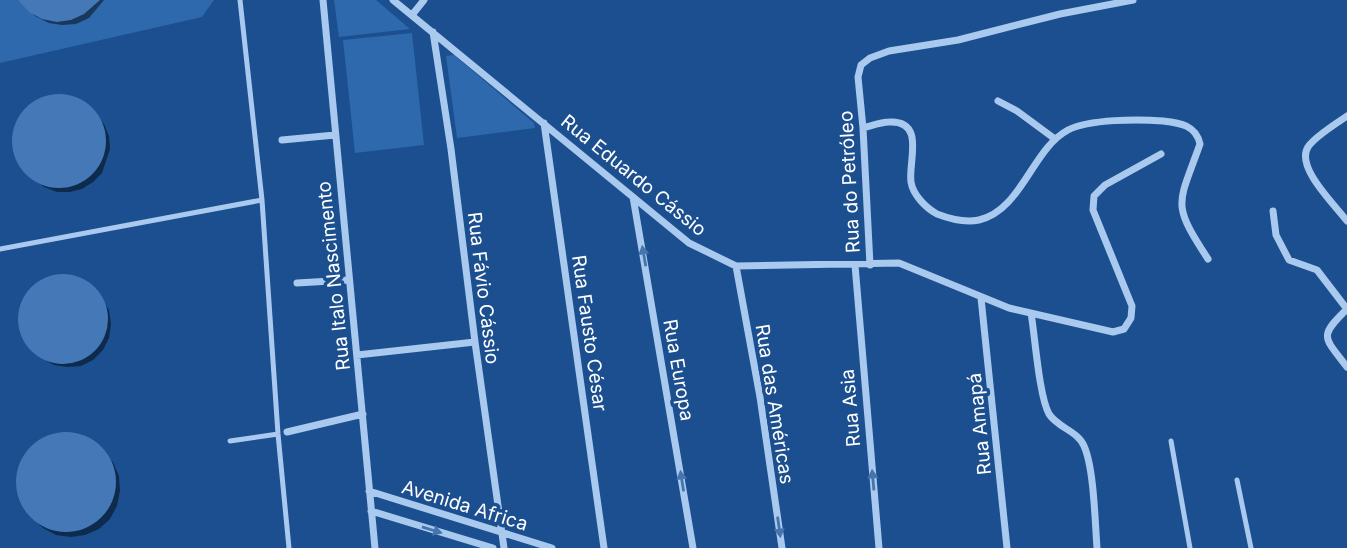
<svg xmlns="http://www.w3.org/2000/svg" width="1347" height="548" font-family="Inter,sans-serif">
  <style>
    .green { fill: #2e69ad }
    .shadow { fill: #0007 }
    .building { fill: #4478b7 }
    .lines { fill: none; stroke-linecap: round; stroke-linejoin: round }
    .service { stroke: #a9c9ee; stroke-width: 5 }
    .minor { stroke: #a9c9ee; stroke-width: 7 }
    .oneway { fill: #4674ac }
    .labels { text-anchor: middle; stroke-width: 7; stroke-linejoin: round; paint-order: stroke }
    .street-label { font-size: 19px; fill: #fff; stroke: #1b4f8f }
  </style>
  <rect width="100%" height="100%" fill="#1b4f8f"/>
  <!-- green -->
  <path class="green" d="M0,0H214L202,17L0,63Z
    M334,0H376L410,29L339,37Z
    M412,33L424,145L355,153L343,40Z
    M454,55L534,123L535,128L457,138L446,56Z"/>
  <!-- shadow -->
  <path class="shadow" d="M20,0H104L89,18L76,24L62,25L49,23L35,16Z
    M52,96H67L80,101L96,114L104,124L109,136L110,149L102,173L93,182L82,189L70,192H57L44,187L32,178L18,161L14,148V133L19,120L27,108L39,100Z
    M63,275L75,277L87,283L97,293L109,310L111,324L109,338L103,350L93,360L81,366L67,367L54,365L43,359L23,335L20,323V311L31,289L51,277Z
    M57,434H72L85,437L98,446L113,462L119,476L120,491L117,506L110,519L99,529L85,535L71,537L56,535L43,528L27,512L20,500L17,486L18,471L23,458L32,447L44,438Z"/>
  <!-- building -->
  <path class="building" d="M18,0H100L84,14L71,20L57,22L42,19L29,12Z
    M12 141a47 47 0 1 1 94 0a47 47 0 1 1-94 0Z
    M18 319a45 45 0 1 1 90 0a45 45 0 1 1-90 0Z
    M16 482a50 50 0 1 1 100 0a50 50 0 1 1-100 0Z"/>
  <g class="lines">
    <!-- service -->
    <path class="service" d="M240,0L262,200L278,434L289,548
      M0,249L262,200
      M230,441L278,434
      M1171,441L1190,548
      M1237,480L1251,548"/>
    <!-- minor -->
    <path class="minor" d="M323,0L375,548
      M393,0L689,243L736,266L899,263L1009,308L1113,332L1124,329L1131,318L1132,306L1093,210L1094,196L1105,185L1161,154
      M412,15L424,0
      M433,32L451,149L475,342L504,548
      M998,101L1017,111L1055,139
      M1347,116C1337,123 1314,137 1308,147C1295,167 1335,205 1347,221
      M544,123L604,548
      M863,128C871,126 881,122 889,122C926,120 908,162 911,182C913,195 926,208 937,214C950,219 965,223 979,220C1022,210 1032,149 1068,130C1089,119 1139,119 1163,121C1180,123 1196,125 1200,144C1178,206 1171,202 1208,259
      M282,140L335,135
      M633,197L693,548
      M1273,211L1276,235L1289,260L1317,270L1347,309
      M855,265L879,548
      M870,265L863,128L858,77L861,65L870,58L889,51L958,40L1060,14L1133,0
      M736,266L760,397L782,548
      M297,283L348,280
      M981,298L1007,548
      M1347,309C1318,337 1324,337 1347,367
      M1031,313C1035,336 1039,396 1049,414C1058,428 1078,431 1084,446C1094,468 1095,522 1097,548
      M357,355L475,342
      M287,432L363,414
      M369,491L552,548
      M371,511L493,548"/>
  </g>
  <!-- one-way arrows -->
  <defs><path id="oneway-solid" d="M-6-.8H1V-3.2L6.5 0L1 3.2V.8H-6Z" transform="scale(1.75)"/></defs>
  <g class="oneway">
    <use href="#oneway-solid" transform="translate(644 256) rotate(-100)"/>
    <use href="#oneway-solid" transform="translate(873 480) rotate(-95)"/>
    <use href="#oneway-solid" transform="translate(682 481) rotate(-99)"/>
    <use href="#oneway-solid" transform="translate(779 527) rotate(82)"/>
    <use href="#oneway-solid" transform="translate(432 530) rotate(17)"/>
  </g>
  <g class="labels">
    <!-- street labels -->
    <g class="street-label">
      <text transform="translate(634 175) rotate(39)" y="7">Rua Eduardo Cássio</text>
      <text transform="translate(849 182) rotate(-93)" y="7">Rua do Petróleo</text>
      <text transform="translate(333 276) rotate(-96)" y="7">Rua Italo Nascimento</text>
      <text transform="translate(484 288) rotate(83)" y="7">Rua Fávio Cássio</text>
      <text transform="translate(590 333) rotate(82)" y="7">Rua Fausto César</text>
      <text transform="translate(679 370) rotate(80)" y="7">Rua Europa</text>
      <text transform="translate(775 404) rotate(81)" y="7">Rua das Américas</text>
      <text transform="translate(850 408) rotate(-95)" y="7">Rua Asia</text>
      <text transform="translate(979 424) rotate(-96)" y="7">Rua Amapá</text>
      <text transform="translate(465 505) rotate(17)" y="7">Avenida Africa</text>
    </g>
  </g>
</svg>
